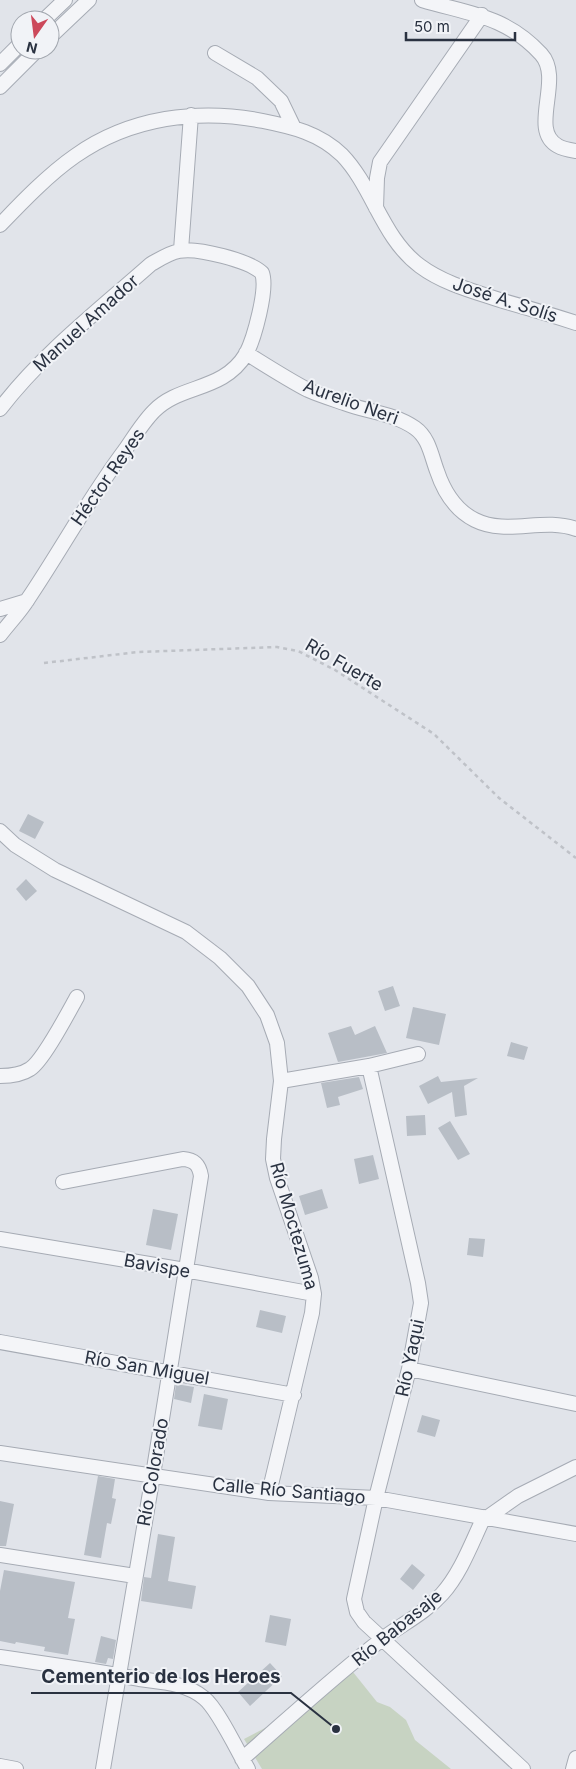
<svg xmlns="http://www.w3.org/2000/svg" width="576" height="1769" font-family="Inter,sans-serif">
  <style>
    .green { fill: #c7d3c2 }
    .building { fill: #b8bec6 }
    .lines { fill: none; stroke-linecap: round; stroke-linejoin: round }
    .minor-casing { stroke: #a6abb4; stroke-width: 16 }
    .path { stroke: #bfc2c8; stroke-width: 2.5; stroke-dasharray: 4 4; stroke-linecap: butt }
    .minor { stroke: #f4f5f8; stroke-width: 14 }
    .labels { text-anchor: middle; stroke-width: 4; stroke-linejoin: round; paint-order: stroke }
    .street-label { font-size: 18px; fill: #2a3241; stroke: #f1f3f7 }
    .leader { fill: none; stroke: #2a3241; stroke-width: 2 }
    .callout-dot { fill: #2a3241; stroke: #f1f3f7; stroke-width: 2 }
    .callout-label { font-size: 19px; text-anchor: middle; font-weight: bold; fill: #2a3241; stroke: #f1f3f7; stroke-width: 4; stroke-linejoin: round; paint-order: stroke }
  </style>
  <rect width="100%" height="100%" fill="#e1e4ea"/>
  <!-- green -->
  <path class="green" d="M353,1672L377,1702L390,1707L406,1720L415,1740L451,1769H262L244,1739L309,1705Z"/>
  <!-- building -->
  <path class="building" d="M28,814L44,822L35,839L19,831Z
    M26,879L37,891L26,901L16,889Z
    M393,986L400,1006L385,1011L378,991Z
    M413,1007L446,1014L439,1045L406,1038Z
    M351,1026L355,1035L375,1026L387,1053L338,1062L328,1033Z
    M511,1042L528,1047L524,1060L507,1056Z
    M438,1076L441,1082L478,1078L464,1086L467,1115L455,1117L452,1092L428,1104L419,1086Z
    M359,1077L363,1089L338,1097L340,1105L327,1108L321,1083Z
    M425,1115L426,1135L407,1136L406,1116Z
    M450,1121L470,1154L458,1160L438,1128Z
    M373,1155L379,1179L359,1184L354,1159Z
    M322,1189L328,1208L305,1215L299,1196Z
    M153,1209L178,1214L171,1250L146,1245Z
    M469,1238L485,1239L483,1257L467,1255Z
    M260,1310L286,1316L282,1333L256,1327Z
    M176,1384L194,1387L191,1403L174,1399Z
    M204,1394L228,1399L222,1430L198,1426Z
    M422,1415L440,1420L435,1437L417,1432Z
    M98,1476L115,1479L112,1498L116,1499L111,1524L107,1523L101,1558L84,1555Z
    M0,1501L14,1504L6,1546H0Z
    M158,1534L175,1537L168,1581L196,1586L192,1609L141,1601L144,1577L151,1578Z
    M412,1564L425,1575L413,1590L400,1579Z
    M4,1570L75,1582L68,1618L75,1619L68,1655L44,1651L45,1647L16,1642L15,1644L0,1641V1591Z
    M270,1615L291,1619L286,1646L265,1642Z
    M101,1636L116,1640L113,1659L108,1658L106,1664L95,1662Z
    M270,1663L282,1676L250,1706L238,1692Z"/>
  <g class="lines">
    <defs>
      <path id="minor" d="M422,0C468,14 505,15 541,54C564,79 528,130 558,146C563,149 570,150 576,151
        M44,20L65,0
        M50,37L89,0
        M215,53L257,78L281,101L294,128
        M0,64L20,44
        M0,87L37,50
        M376,208L377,178L380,162L482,15
        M0,225C22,202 49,174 75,156C130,117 199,108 263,121C293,127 319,133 342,155C373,187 382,238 420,266C444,284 476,292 503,301C528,308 552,315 576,323
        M181,250L191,115
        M246,353C267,366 287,379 308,390C319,395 332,399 344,403C367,412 394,413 415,428C429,438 431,455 437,471C444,492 455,510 475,520C507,536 543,517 576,529
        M0,409C42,354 99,310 151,264C160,259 169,253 179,251C197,247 250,261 262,273C268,289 254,339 246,354C223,392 180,384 154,411C143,422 134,437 125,450C89,498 61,550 28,599C20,612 9,623 0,635
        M0,609L27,601
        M0,831L15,845L55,870L186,932L220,958L248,986L267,1015L277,1043L281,1081L274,1139L273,1159L277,1178L311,1278L314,1294L312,1313L269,1493
        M369,1066L418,1283L421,1303L409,1369L376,1498L354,1599L357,1612L364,1622L523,1769
        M0,1076C10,1076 21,1075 30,1069C43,1061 68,1013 77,997
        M281,1081L369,1066L418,1054
        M63,1182L183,1159C194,1160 199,1164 201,1176L153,1475L103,1769
        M0,1239L185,1270L314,1294
        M0,1342L294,1395
        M409,1369L576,1404
        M0,1453L269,1493L376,1498L576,1534
        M488,1517L518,1496L576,1467
        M0,1555L135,1576
        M0,1657C46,1664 93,1670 139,1679C161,1682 187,1683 204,1698C218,1709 238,1752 248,1769
        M242,1759C288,1719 333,1677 381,1640C402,1624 425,1613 442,1594C461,1573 472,1542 484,1517
        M0,1766L16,1769
        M573,1769L576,1758"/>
    </defs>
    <!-- minor casing -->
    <use href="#minor" class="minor-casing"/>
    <!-- path -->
    <path class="path" d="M44,663L138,652L277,647L298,651L335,670L434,734L499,798L576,858"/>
    <!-- minor -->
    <use href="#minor" class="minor"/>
  </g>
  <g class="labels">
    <!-- street labels -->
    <g class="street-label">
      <text transform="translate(505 300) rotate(18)" y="6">José A. Solís</text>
      <text transform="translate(86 323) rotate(-42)" y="6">Manuel Amador</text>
      <text transform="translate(351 402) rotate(20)" y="6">Aurelio Neri</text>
      <text transform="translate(108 477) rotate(-55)" y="6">Héctor Reyes</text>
      <text transform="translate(344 665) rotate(30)" y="6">Río Fuerte</text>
      <text transform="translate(294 1226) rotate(74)" y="6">Río Moctezuma</text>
      <text transform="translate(157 1266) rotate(10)" y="6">Bavispe</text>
      <text transform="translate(410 1358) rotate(-78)" y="6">Río Yaqui</text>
      <text transform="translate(147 1368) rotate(10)" y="6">Río San Miguel</text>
      <text transform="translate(153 1472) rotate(-80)" y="6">Río Colorado</text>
      <text transform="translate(289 1491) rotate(5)" y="6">Calle Río Santiago</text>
      <text transform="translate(397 1628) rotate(-39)" y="6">Río Babasaje</text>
    </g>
  </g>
  <!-- callouts -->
  <path class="leader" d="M336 1729L291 1693H31"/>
  <circle class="callout-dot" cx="336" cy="1729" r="5"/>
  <g class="callout-label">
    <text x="161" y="1683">Cementerio de los Heroes</text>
  </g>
  <!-- north arrow -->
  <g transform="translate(35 35) rotate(194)"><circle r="24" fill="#f1f3f7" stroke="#a1a6ae"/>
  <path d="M0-4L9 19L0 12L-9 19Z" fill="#cc495b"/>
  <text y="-8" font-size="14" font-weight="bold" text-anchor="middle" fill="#2a3241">N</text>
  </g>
  <!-- scale -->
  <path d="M406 32v8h109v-8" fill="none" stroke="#2a3241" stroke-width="2.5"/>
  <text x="414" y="32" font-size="15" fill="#2a3241" stroke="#f1f3f7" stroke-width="4" paint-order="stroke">50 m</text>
</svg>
